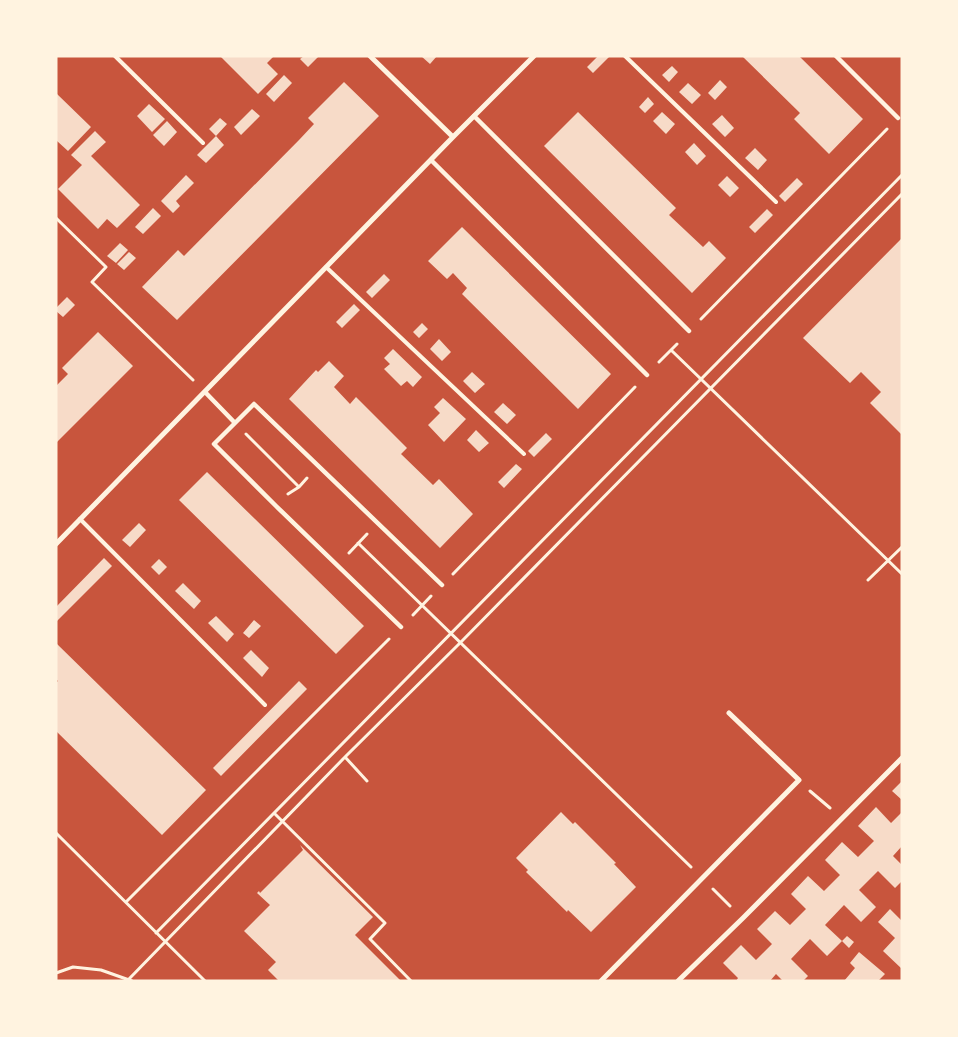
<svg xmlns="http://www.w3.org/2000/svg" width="958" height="1037" font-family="'DejaVu Sans',sans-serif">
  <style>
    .building { fill: #f7dbc8 }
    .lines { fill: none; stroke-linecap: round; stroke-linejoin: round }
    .path { stroke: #fff3e0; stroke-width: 3 }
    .service { stroke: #fff3e0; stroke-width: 4 }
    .pedestrian { stroke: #fff3e0; stroke-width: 4.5 }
    .minor { stroke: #fff3e0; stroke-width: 5 }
  </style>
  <rect width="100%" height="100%" fill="#c8553d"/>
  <!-- building -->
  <path class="building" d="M220,56H274L267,63L278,74L258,94Z
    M304,56H319L308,67L300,59Z
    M421,56H437L430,64Z
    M598,56H610L593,73L587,67Z
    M742,56H799L863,119L829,154L794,119L800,113Z
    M672,66L678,72L669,82L662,75Z
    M284,75L292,83L274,102L266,94Z
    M720,80L727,87L715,100L708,93Z
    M344,82L379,116L177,320L142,287L178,250L184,256L299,140L314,124L308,118Z
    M688,83L701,95L692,104L679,92Z
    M56,93L91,127L68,151L57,141L56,142Z
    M648,97L654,104L645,113L639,107Z
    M149,104L165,119L152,132L137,116Z
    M252,109L260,116L241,135L234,127Z
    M578,112L676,208L669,215L703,247L709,241L726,258L692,293L544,146Z
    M662,112L675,124L666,134L653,121Z
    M722,115L734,128L725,137L712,124Z
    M220,118L227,124L216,136L209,129Z
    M167,121L177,132L164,146L153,135Z
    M95,131L106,142L91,156L140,205L117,228L107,219L98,229L58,189L82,165L71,155Z
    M216,136L224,145L206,163L197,155Z
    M694,143L706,156L697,165L685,152Z
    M755,148L767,160L758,170L745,158Z
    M186,175L194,183L176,201L180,206L173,213L161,201Z
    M727,176L739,188L730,197L718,185Z
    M797,178L803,184L785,202L779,196Z
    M153,208L161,216L143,234L135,227Z
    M767,209L773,215L755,233L749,227Z
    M462,227L611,374L578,409L462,294L467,288L453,273L447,279L428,261Z
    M902,238V435L870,403L881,392L861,372L850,383L803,338Z
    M120,243L128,250L116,263L107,256Z
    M129,252L136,258L124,270L117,264Z
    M384,274L390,280L372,298L366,292Z
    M67,297L75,305L63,317L56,311V308Z
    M354,304L360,310L342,328L336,322Z
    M422,323L428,329L419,338L413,332Z
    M98,332L133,366L56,443V386L68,374L62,368Z
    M439,339L451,352L442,361L430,349Z
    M393,349L422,377L413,387L407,381L401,386L384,369L390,364L384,358Z
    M329,361L344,376L334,387L350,404L356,397L407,448L401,454L433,485L439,479L473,514L440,548L289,399L316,370L318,372Z
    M472,372L485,384L475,393L463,381Z
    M443,398L466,419L444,442L428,425L440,413L434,407Z
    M503,403L516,415L507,424L494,412Z
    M476,430L489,443L479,452L467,440Z
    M546,433L552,439L534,457L528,451Z
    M516,464L522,469L504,488L498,482Z
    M207,472L364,626L336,654L179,500Z
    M139,523L146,530L130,547L122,540Z
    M104,558L112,566L56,622V607Z
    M159,559L167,567L159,575L151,567Z
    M183,583L201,601L194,609L175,591Z
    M216,616L234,634L227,642L208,623Z
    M254,620L261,626L249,638L243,633Z
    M56,643L206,790L162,835L56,731V683L58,681L56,679Z
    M251,650L269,668L262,677L243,658Z
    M299,681L307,689L221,776L213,768Z
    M902,781V800L892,791Z
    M876,807L891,823L902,812V846L893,856L902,865V881L895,888L878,871L859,890L876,907L861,922L844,905L825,925L842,941L827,956L810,939L791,959L808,976L803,981H783L776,974L770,981H736L738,978L723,963L741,945L756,960L772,944L757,929L775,911L790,925L806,909L791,894L808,876L824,891L840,875L825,860L842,842L858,857L874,841L858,826Z
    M561,812L573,824L575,822L616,863L614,864L636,887L591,932L568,910L567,912L526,872L528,870L516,858Z
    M300,845L373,917L355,935L401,981H279L268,970L276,962L244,931L270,905L257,893L259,891L260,893L303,850Z
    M890,909L902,921V969L883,951L895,938L878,922Z
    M847,936L854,942L849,948L842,941Z
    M859,952L885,974L878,981H844L855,968L850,963Z"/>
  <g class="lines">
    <!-- path -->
    <path class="path" d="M56,218L106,267L92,282L193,380
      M701,319L887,129
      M671,350L902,574
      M659,362L677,344
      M246,434L299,487L307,478
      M288,494L299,487
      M358,543L691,867
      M349,553L367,534
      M453,574L635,387
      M868,580L902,547
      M413,615L431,596
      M345,757L367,781
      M810,791L830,808
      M274,813L385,923L370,939L411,981
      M56,833L205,981
      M713,889L730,906
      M126,902L389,639
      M156,933L902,175
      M56,973L73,967L101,970L132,981
      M129,979L345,757L460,643L902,194"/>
    <!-- service -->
    <path class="service" d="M115,56L203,143
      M625,56L776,202
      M326,267L524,454
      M80,519L265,705"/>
    <!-- pedestrian -->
    <path class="pedestrian" d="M836,56L898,118
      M474,116L689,331
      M431,160L647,375
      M205,392L235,423
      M401,627L276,506L214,444L254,404L442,585"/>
    <!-- minor -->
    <path class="minor" d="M370,56L453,137
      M56,544L453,137L534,56
      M601,981L799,780L729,713
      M678,981L743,918L902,758"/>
  </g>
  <!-- border -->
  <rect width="958" height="1037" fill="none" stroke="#fff3e0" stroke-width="115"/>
</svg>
